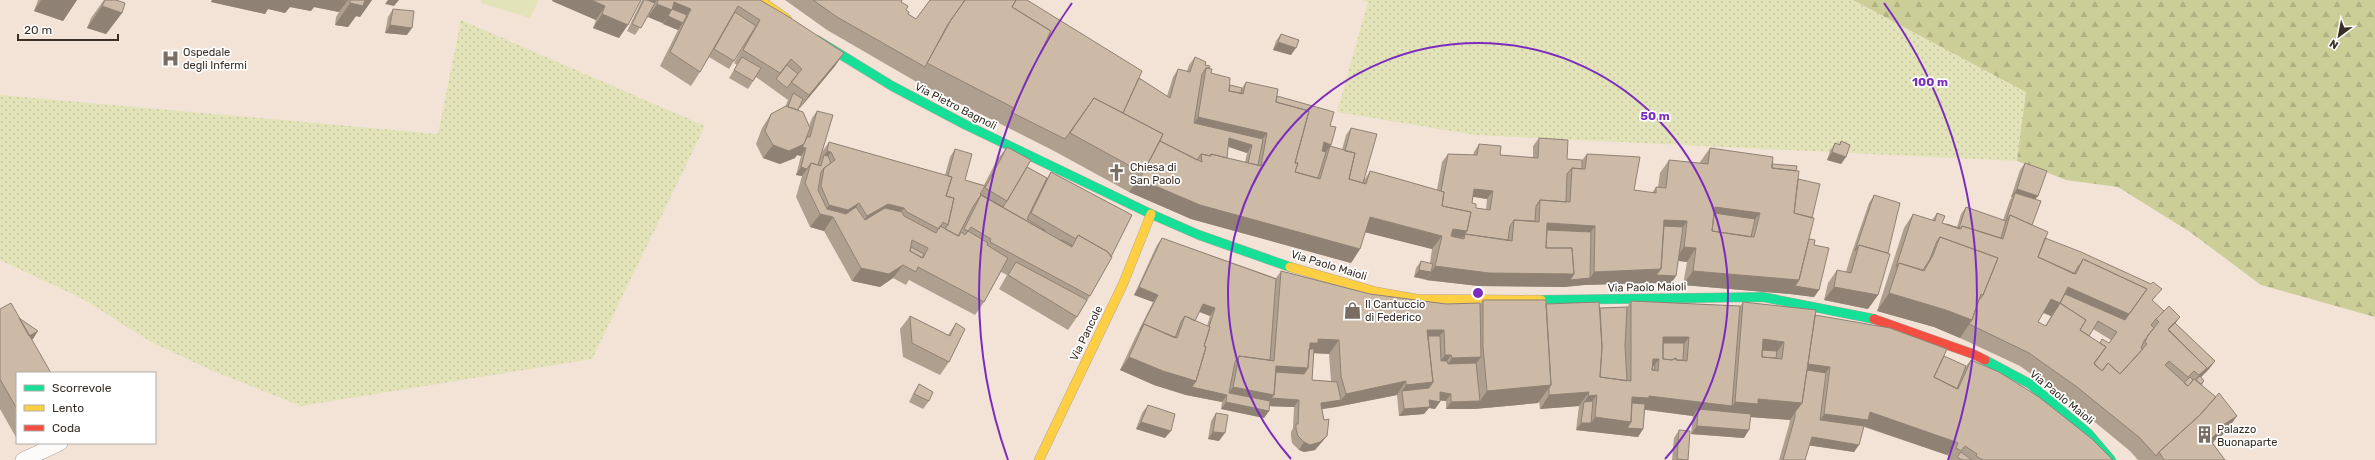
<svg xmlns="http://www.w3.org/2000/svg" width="2375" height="460" font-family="Rubik,sans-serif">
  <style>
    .grass { fill: url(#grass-dots) }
    .forest { fill: url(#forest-firs) }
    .park { fill: #e2e3b8 }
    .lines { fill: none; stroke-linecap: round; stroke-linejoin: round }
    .lane-casing { stroke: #b3a79e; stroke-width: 16 }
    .fast-casing { stroke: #b3a79e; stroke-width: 10 }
    .slow-casing { stroke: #b3a79e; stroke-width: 10 }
    .jam-casing { stroke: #b3a79e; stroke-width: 10 }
    .lane { stroke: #fdfbf9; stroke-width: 15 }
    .fast { stroke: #16e098; stroke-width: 9 }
    .slow { stroke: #ffcf43; stroke-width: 9 }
    .jam { stroke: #f24e42; stroke-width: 9 }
    .wall { fill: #af9f8f; fill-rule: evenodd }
    .shaded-wall { fill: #8f8274 }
    .building { fill: #ccb9a6; stroke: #8f8274; fill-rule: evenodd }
    .ring { fill: none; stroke: #7b2cbf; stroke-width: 2 }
    .labels { text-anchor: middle; stroke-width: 3.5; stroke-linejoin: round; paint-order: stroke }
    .poi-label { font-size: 11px; fill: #392f26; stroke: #fff; text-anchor: start }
    .street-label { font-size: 11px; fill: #392f26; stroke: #fff }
    .centre { fill: #7b2cbf; stroke: #fff; stroke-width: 2 }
    .ring-label { font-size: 12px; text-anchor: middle; font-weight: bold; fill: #7b2cbf; stroke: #fff; stroke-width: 3.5; stroke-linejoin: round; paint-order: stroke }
  </style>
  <defs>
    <pattern id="grass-dots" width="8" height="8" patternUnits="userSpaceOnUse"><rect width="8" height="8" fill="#e2e3b8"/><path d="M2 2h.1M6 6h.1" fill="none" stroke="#c3c39e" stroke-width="1.8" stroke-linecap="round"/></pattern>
    <pattern id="forest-firs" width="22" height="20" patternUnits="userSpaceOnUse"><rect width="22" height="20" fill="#ccce98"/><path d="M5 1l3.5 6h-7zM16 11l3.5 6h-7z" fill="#b0b183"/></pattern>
  </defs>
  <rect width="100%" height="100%" fill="#f3e3d7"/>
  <!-- grass -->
  <path class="grass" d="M1361,0H1853L2027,92L2017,161L1475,135L1337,112L1368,2Z
    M461,20L705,126L592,359L301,406L211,370L153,343L81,298L0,260V95L438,134Z"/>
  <!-- forest -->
  <path class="forest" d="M1853,0H2375V317L2261,285L2190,232L2118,187L2066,180L2017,161L2026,92Z"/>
  <!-- park -->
  <path class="park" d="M482,0H539L530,18L481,3Z"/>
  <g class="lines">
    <defs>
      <path id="lane" d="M23,460L60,443"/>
      <path id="fast" d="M817,40L892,86L966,125L1151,214L1199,235L1290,267
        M1541,300L1763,297L1874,319
        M1985,360L2030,384L2088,433L2111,460"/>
      <path id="slow" d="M760,0L787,19
        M1290,267L1377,292L1417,299L1541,300
        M1039,460L1123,284L1151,214"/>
      <path id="jam" d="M1874,319L1973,354L1985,360"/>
    </defs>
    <!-- lane casing -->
    <use href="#lane" class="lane-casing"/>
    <!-- fast casing -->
    <use href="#fast" class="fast-casing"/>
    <!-- slow casing -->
    <use href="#slow" class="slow-casing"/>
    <!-- jam casing -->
    <use href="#jam" class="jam-casing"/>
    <!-- lane -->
    <use href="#lane" class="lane"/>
    <!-- fast -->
    <use href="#fast" class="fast"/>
    <!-- slow -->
    <use href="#slow" class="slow"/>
    <!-- jam -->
    <use href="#jam" class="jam"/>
  </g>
  <!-- wall -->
  <path class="wall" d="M38,0H77L63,21L34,11Z
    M104,0H116L122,13L106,34L87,28L91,18Z
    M212,0H372L360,17L356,16L348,27L335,25L336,17L339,12L314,7L311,11L290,7L285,13L268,9L265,14L211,2Z
    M553,0H641L619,38L593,28L596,20L552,1Z
    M642,0H760L844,53L835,66L800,108H799L798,110L809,126L812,118L817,111L822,152L829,142L945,175L950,157L955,149L965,180L984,185L997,160L1007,147L1027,167L1047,178L1051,172L1132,215L1090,296L1077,317L1068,330L999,289L1007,275L1001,272L984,302L975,315L909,280L906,285L893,278L880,287L852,281L824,231L810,227L796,197L802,176L796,175L801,156L797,155L795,158L780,164L763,158L756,144L762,128L771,114L785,107L788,100L770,87L756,77L748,89L729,78L737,65L734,63L746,42L729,69L709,57L700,72L691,86L660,66L678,30L648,17L649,14L635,35L627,31Z
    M785,0H902L901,2L908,14L916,19L1139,78L1167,96L1173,77L1178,69L1187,71L1189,65L1195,57L1209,68L1211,73L1230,85L1242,88L1246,82L1277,96L1330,126L1331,145L1326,152L1322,151L1326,152L1330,146L1342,150L1346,135L1351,128L1365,179L1370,171L1437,190L1442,162L1448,154L1473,155L1474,152L1479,144L1500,155L1533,158V146L1539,138L1567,159L1582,160L1587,154L1634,190L1652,193L1656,187H1658L1660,173L1669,160L1700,163V162L1710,148L1772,164L1796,171L1798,179L1812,218L1809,239L1814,245L1819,290L1814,297L1790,294L1683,285L1687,262L1678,261L1671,284L1651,283L1584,285L1564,287L1479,286L1426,280L1414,277L1416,268L1421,261L1430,263L1432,249L1365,232L1360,249L1351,263L1191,219L1129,192L1056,152L915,81L827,30ZM1228,147L1247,153L1245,162L1227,158ZM1473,197L1487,199L1486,210L1476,208L1472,203Z
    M393,9L407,35L385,33L388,17Z
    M1281,34L1291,55L1273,50L1276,41Z
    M1841,141L1846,157L1841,164L1827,160L1830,151L1835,143L1839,144Z
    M2025,163L2038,196L2035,199L2032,225L2045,238L2156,296L2152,301L2215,361L2209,369L2201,377L2204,381L2202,385L2225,433L2215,440L2213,443L2225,460H2138L2130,451L2068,400L2020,366L1960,338L1934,327L1877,311L1904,228L1913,214L1932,220L1937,213L1942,223L1957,227L1961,214L1966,207L2003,220L2010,200L2012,197H2011L2020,170ZM2043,313L2051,316L2045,326L2038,322ZM2093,329L2111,340L2109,343H2100L2089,336Z
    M1874,195L1878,295L1868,309L1824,300L1828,283L1837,270L1846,272L1850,258L1869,203Z
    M1162,238L1276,278L1281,271L1370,294L1446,304H1480L1483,300L1600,308L1627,307L1631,301L1740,306L1743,302L1815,315L1944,356L1966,366L1971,360L2113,460H1947L1949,457L1947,455L1864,427L1854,452L1809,445L1805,460H1779L1789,425L1790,420L1751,417L1744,438L1691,434L1693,416L1645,410L1643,429L1638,437L1576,430L1579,406L1540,409L1539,401L1538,403L1474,409H1446V401L1440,400L1435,409L1429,408L1424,414L1399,416L1397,395L1336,407L1322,409L1327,436L1315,450L1304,452L1299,450L1292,443L1291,436V432L1293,428L1294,407L1269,406V411L1264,418L1221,409L1222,402L1186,395L1154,385L1120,370L1135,338L1153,302L1134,295L1157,245ZM1199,312L1210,316L1207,326L1195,321ZM1314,353L1329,354L1331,381L1312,380Z
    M0,309L19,318L33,339H31L17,373V439L0,409Z
    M910,316L948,335L956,323L949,362L940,375L903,357L900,329Z
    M919,384L929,401L923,409L909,402L914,392Z
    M1148,405L1165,438L1136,429L1142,413Z
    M1216,413L1219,441L1208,439L1211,421Z
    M1679,430L1688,460H1672L1674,438Z"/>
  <!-- shaded-wall -->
  <path class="shaded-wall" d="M41,0H77L63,21L34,11Z
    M212,0H348L339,12L314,7L311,11L290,7L285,13L268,9L265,14L211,2Z
    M350,0H372L360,17L356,16L348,27L335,25L350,3Z
    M388,0H399L394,6L385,4Z
    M553,0H591L605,6L596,20L552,1Z
    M644,0H657L650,10Z
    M674,2L691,9L682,22L683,23L678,30L663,24L668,16L663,23L648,17L657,4Z
    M102,6L122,13L106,34L87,28Z
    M602,14L628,25L619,38L593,28Z
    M390,25L412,28L407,35L385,33Z
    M1278,42L1296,48L1291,55L1273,50Z
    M844,53L835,66L800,108L809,95Z
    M1198,117L1267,133L1258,146L1252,145L1247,153L1224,145L1189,131Z
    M1324,142L1331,145L1326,152L1319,150Z
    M804,144L806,148L801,156L797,155L795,158L780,164L763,158L773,145Z
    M827,151L831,152L819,170L821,166L824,155L814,168Z
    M1832,152L1846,157L1841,164L1827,160Z
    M801,167L807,169L802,176L796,175Z
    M1139,179L1360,249L1351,263L1191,219L1129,192Z
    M1474,189L1493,191L1487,199L1469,196Z
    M2017,189L2038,196L2032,203L2015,193L2012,197H2011Z
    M859,203L847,220L833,217L824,231L810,227L820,214H823L829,205Z
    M888,204L904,208L892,225L855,234L867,216Z
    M1715,207L1760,213L1750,226L1711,213Z
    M1370,217L1442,236L1432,249L1360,231Z
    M1664,220L1687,221L1678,235L1660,226Z
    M1547,223L1595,226L1586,239L1543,237Z
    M1453,229L1467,231L1457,244L1456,236L1451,243L1443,242Z
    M1684,247L1696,248L1687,262L1674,260Z
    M903,265L893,278L880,287L852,281L861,268Z
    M1435,266L1574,274L1590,278L1594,272L1661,269L1676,276L1671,284L1651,283L1584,285L1564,287L1479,286L1426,280Z
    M1419,270L1431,272L1426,279L1414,277Z
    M1693,271L1799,280L1819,290L1814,297L1790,294L1683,285Z
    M1139,287L1158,295L1153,302L1134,295Z
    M1834,287L1878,295L1868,309L1824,300Z
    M2068,287L2129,314L2120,327L2060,301Z
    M1889,293L1946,310L1972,320L1960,338L1934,327L1877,311Z
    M2051,299L2060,303L2051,316L2042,312Z
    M1203,304L1215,308L1210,316L1198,311Z
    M2180,317L2170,331L2168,329Z
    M1427,330H1444L1435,343L1423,336Z
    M38,331L33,339L19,346L24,339Z
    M1663,337H1689L1679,351L1659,343Z
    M1318,339L1339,340L1329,354L1311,353L1309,357L1310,343Z
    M1763,339L1784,342L1772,359L1756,357Z
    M1445,355H1451L1442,369L1435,368Z
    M1129,357L1196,381L1227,395L1222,402L1186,395L1154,385L1120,370Z
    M1481,357L1471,371L1443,372L1452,358Z
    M1653,359H1659L1650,372Z
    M2215,361L2209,369L2192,386L2199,375Z
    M1806,363L1830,367L1821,380L1801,369Z
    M1276,366L1308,368L1299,381L1272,380Z
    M1406,381L1397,395L1336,407L1316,410L1321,403L1341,400L1346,394Z
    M1433,382L1424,395L1402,391L1406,385Z
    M1551,385L1538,403L1474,409H1446L1451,402L1480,401L1487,391Z
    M1233,387L1299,400L1294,407L1266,406L1227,395Z
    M1440,392L1451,394L1446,401L1434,400Z
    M1589,392L1579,406L1540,409L1549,395Z
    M1597,395L1587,408L1584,402L1579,410L1588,396Z
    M1649,396L1732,406L1735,402L1758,399L1802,403L1790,420L1749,417L1698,409L1693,416L1641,409L1628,403L1632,397Z
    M1429,400L1440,402L1435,409L1429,408L1424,414L1399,416L1404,409Z
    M1226,402L1269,411L1264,418L1221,409Z
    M1870,412L1956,442L1947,455L1863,426L1815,428L1824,414Z
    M2237,416L2225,433L2215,440L2212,444L2210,440L2223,425Z
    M1595,417L1631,422L1643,429L1638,437L1576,430L1581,423H1591Z
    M1141,422L1171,431L1165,438L1136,429Z
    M1697,426L1749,430L1744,438L1691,434Z
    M1213,432L1225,433L1219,441L1208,439Z
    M1327,436L1315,450L1304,452L1299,450L1304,442Z
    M1812,437L1859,445L1854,452L1806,445Z"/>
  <!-- building -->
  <path class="building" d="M105,0H116L125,3L122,13L102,6Z
    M350,0H365L363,6L350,3Z
    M591,0H641L628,25L602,14L605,6Z
    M644,0H647L655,3L641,28L632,24Z
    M658,0H760L789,17L844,53L809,95L791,82L802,69L791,59L780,73L743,50L760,20L738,6L700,72L670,52L691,9L674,2L672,10L657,4Z
    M813,0H902L901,2L908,6L906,10L909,12L908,14L916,19L930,0H965L948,24L925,67L837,17Z
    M965,0H1016L1012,7L1051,31L1014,108L927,63L951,20Z
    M1016,0H1027L1142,71L1123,113L1094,98L1065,139L1011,112L1014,108L1051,31L1012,7Z
    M393,9L414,11L412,28L390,25Z
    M672,9L687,15L683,23L668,16Z
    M735,12L756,26L734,61L714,49Z
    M1281,34L1299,40L1296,48L1278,42Z
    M742,57L761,68L753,81L734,70Z
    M1195,57L1206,62L1205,65L1210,66L1209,68H1206L1202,74L1194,123L1263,139L1258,165L1248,163L1252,145L1229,138L1227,158L1211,154L1210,156L1201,154L1197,160L1160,141L1163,134L1123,113L1139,78L1170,98L1178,69L1190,72Z
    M787,65L798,74L787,88L776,79Z
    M1206,68L1212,69L1211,73L1230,78L1229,91L1243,94L1246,82L1278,89L1276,102L1309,111L1295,163H1298L1295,172L1320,179L1330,146L1355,153L1349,179L1366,184L1370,171L1399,179L1444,192L1442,206L1471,212L1467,231L1453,229L1451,236L1464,239L1465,234L1512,241L1514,220L1539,222L1540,200L1570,202L1572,168L1585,169L1587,154L1640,157L1634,190L1656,193V187L1666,188L1669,160L1708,164L1710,148L1773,157L1772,168L1799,171L1794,213L1814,218L1799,280L1693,271L1696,248L1684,247L1687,221L1664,220L1661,269L1594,272L1595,226L1547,223L1546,248H1572L1574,274L1489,273L1435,266L1442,236L1370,217L1360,249L1200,205L1139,179L1143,173L1160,141L1202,162L1201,154L1211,156V154L1261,166L1267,133L1198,117ZM1715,207L1760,213L1754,237L1712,231Z
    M1230,85L1242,88L1241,93L1229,91Z
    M793,93L803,99L798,110L788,107Z
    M1277,96L1334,112L1330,126L1336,127L1331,145L1324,142L1322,151L1326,152L1318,178L1295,172L1298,163H1295L1309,111L1276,102Z
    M1094,98L1163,134L1143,173L1070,133Z
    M786,106L803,112L810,128L804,144L789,151L773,145L765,131L771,114Z
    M817,111L833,115L818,165L811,163L807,169L801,167L806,148L802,147L804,144L807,137H810Z
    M1351,128L1377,134L1363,183L1349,179L1355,153L1345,151Z
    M1539,138L1568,140L1567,159L1582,160V169L1572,168L1567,174L1566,202L1540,200L1536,206L1535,221L1514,220L1510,226L1508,240L1465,234L1462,238L1455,237L1456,236L1462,237L1467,231L1471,212L1442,206L1444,192L1441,191L1448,154L1477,155L1479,144L1501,146L1500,155L1538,158ZM1474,189L1493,191L1490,210L1476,208V204L1472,203Z
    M1841,141L1850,145L1846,157L1832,152L1835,143L1840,145Z
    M829,142L952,177L946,196L954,198L948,225L943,222L939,229L907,212L904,208L888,204L867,216L859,203L848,210L829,205L821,186L824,168L835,160L831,152L827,151Z
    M1007,147L1031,160L1007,201L985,188Z
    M955,149L972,154L965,180L985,186L980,194L1003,207L1007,201L1027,167L1047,178L1027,219L1045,230V231L981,195L974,205L958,236L945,229L948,225L954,198L946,196L952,177L948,176Z
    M824,155L828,156L831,163L824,168L821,172L818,190L827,209L846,214L856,207L865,220L885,208L902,212L904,216L936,233L940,226L959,236L961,232L965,235L968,231L988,243L987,245L1008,258L984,302L918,267L916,272L903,265L889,274L861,268L833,217L820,214L805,183L811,163L821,166ZM912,240L928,248L923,258L910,251Z
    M2025,163L2047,171L2038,196L2017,189Z
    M1772,164L1797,166L1796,171L1772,168Z
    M1051,172L1132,215L1111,257L1108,252L1078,235L1076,239L1031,213Z
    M1798,179L1820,184L1812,218L1794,213Z
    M2015,193L2041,201L2032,225L2010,215L2006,221Z
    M981,195L1072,247L1078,235L1108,252L1112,257L1090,296L990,242L991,239L971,227L968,231L964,229Z
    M1874,195L1900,203L1888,253L1859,245L1855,251Z
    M1966,207L2006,221L2001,238L1962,226L1960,229L1946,224L1959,228Z
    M1714,213L1755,219L1751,237L1712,231Z
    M1937,213L1945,216L1942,223L1961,229L1962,226L2003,239L2010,215L2048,232L2038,257L2076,274L2083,259L2147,289L2129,314L2068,287L2060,303L2051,299L2038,322L2046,326L2060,303L2086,320L2080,330L2106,347L2094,363L2102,371L2108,363L2120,374L2147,344L2145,342L2148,335L2159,322L2156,319L2169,306L2180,317L2168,329L2207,368L2199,375L2194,371L2188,377L2169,361L2165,365L2188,386L2194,379L2216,397L2200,415L2159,452L2156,456L2140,438L2077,387L2029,353L1969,324L1972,320L1979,299H1980L1983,295L1998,258L1940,237L1937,241L1930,259L1923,270L1899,263L1896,267L1913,214L1935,221Z
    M1664,226L1683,227L1676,276L1656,275L1661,269Z
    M1547,230L1591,232L1590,278L1570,280L1574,274L1572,248H1546Z
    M1940,237L1998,258L1983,295L1981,294L1972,320L1946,310L1889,293L1899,263L1924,271L1933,255Z
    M1162,238L1276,279L1270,360L1239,356L1235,362L1229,393L1270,401L1269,411L1226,402L1227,395L1192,387L1196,381L1206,347L1204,346L1210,327H1209L1215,308L1203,304L1195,321L1185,316L1181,322L1175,338L1144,324L1140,330L1158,295L1139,287Z
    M2045,238L2081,252L2151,284L2153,282L2162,289L2152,300L2164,311L2156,319L2151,325L2154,328L2144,341L2141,348L2143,349L2120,374L2108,363L2102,371L2094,364L2106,347L2100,343L2102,339L2109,343L2117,332L2098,321L2089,336L2080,330L2086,320L2060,303L2056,309L2060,303L2065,294L2125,320L2147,289L2083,259L2080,265H2079L2074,274L2038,257Z
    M1809,239L1815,240L1814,245L1829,248L1819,290L1795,286L1799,280Z
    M1061,240H1062L1072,245L1071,246Z
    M1859,245L1890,254L1878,295L1834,287L1837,270L1851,273Z
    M911,247L924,254L922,258L910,251Z
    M1421,261L1433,264L1431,272L1419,270Z
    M1016,262L1087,300L1077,317L1008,275Z
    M1281,271L1370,294L1446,304L1480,303L1481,357L1452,358L1451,355H1445L1444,330H1427L1433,382L1406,385V381L1346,394L1341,376L1339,340L1318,339V343H1310L1308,368L1276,366L1274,395L1233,387L1239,356L1274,361Z
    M1483,300H1546L1551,385L1487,391L1483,347Z
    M1631,301L1740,306L1732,406L1649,396V398L1632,397L1631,422L1595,417L1597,395L1588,396L1589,392L1549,395V388L1551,385L1546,304L1599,302L1602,347L1600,377L1631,381ZM1663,337H1689L1687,361L1676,360V358L1672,360L1663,359ZM1653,359H1659L1658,371L1652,370Z
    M1743,302L1816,310L1802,403L1758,399V404L1735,402ZM1763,339L1784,342L1782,359L1762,357Z
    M11,303L51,373H17V409L0,379V309Z
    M1627,307L1625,346L1627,381L1600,377L1602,347L1600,308Z
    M1815,315L1890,328L1947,349L1934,377L1958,389L1971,360L1999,372L2039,397L2092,439L2113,460H1983L1976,456L1977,454L1965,446L1961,451L1956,448L1958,443L1956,442L1870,412L1868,420L1824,414L1830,367L1808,364Z
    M910,316L950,336L956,323L965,329L949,362L912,343Z
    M1185,316L1210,327L1204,346L1206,347L1196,381L1163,371L1129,357L1144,324L1177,338Z
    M19,318L38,331L29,336Z
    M2175,323L2215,361L2203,373L2207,368L2168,330Z
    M1428,336H1440L1441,361H1447L1448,364L1476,363L1480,401L1451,402V394L1440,392V402L1429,400L1430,407L1404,409L1402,391L1429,388L1433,382Z
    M1663,343H1684L1683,360H1676V358L1672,360L1663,359Z
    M1309,349H1314L1312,380L1337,382L1341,400L1321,403V405L1324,420L1329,419L1327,436L1320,442L1310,445L1304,442L1298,436L1296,429V424H1298L1299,400L1271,398L1274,395L1276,372L1304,374L1308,368Z
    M1762,350L1777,351L1776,358L1762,357Z
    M1944,356L1966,366L1957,389L1934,377Z
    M1653,365H1655L1654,370H1652Z
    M1807,370L1826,373L1820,420L1864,426L1859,445L1812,437L1805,460H1783L1795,417V412L1802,403Z
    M2200,376L2204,381L2201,384L2196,380Z
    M2190,377L2193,380L2188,386L2184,383Z
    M919,384L933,392L929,401L914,394Z
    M2219,393L2237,416L2223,425L2224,426L2210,440L2225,460H2164L2159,452L2200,415Z
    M1593,401L1591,423H1581L1584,402Z
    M1632,403L1645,404L1643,429L1627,428L1631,422Z
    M1148,405L1175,414L1171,431L1141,422Z
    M1698,409L1751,414L1749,430L1697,426Z
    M1216,413L1228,415L1225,433L1213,432Z
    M1679,430L1690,431L1688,460L1677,459Z
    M1961,452L1972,460H1962L1957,457Z"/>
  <!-- distance rings -->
  <g class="ring">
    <path d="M1291 459A250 250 0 1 1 1665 459"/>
    <path d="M1008 460A499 499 0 0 1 1072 3M1884 3A499 499 0 0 1 1948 460"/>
  </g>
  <!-- icons -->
  <defs>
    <symbol id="hospital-bare" viewBox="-9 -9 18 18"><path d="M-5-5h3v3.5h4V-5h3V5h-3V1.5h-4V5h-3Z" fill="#7a6e64" stroke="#fff" stroke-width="2.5" paint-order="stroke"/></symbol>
    <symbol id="church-bare" viewBox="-9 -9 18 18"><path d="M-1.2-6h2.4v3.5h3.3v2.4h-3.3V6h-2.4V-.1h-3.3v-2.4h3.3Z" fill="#7a6e64" stroke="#fff" stroke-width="2.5" paint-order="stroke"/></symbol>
    <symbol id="shop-bare" viewBox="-9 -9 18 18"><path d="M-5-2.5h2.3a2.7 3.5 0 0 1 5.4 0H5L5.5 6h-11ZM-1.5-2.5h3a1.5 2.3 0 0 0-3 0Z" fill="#7a6e64" stroke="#fff" stroke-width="2.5" paint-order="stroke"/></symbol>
    <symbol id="building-bare" viewBox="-9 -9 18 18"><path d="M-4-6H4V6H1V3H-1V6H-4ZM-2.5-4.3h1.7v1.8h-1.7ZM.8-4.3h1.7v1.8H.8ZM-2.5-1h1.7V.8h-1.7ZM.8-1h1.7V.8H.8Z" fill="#7a6e64" stroke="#fff" stroke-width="2.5" paint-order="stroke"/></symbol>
  </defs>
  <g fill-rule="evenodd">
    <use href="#hospital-bare" x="158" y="46" width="25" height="25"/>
    <use href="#church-bare" x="1104" y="160" width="25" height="25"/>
    <use href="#shop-bare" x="1340" y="298" width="25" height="25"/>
    <use href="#building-bare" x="2192" y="422" width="25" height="25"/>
  </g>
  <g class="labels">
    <!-- poi labels -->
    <g class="poi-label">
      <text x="183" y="56">Ospedale<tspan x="183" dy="13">degli Infermi</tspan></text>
      <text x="1130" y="171">Chiesa di<tspan x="1130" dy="13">San Paolo</tspan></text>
      <text x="1365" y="308">Il Cantuccio<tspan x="1365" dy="13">di Federico</tspan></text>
      <text x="2217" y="433">Palazzo<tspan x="2217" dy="13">Buonaparte</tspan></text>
    </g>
    <!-- street labels -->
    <g class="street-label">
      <text transform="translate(956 106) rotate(27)" y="4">Via Pietro Bagnoli</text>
      <text transform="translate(1329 265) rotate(17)" y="4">Via Paolo Maioli</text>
      <text transform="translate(1647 287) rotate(-1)" y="4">Via Paolo Maioli</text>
      <text transform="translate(1086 333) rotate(-64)" y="4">Via Pancole</text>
      <text transform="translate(2062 397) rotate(39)" y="4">Via Paolo Maioli</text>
    </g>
  </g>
  <circle cx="1478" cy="293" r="6" class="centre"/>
  <g class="ring-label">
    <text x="1930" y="86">100 m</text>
    <text x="1655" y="120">50 m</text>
  </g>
  <!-- legend -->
  <rect x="16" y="372" width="140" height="72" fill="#ffffff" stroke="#b0aca8"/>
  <rect x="24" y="385" width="20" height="6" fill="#16e098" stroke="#b0aca8"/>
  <text x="52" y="392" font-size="12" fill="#392f26">Scorrevole</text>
  <rect x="24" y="405" width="20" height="6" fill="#ffcf43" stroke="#b0aca8"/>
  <text x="52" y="412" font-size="12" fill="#392f26">Lento</text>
  <rect x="24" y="425" width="20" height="6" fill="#f24e42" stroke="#b0aca8"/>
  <text x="52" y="432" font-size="12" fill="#392f26">Coda</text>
  <!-- north arrow -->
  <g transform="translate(2339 36) rotate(212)" stroke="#ffffff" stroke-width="3" paint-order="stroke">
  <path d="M0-3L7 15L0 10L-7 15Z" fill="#392f26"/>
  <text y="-6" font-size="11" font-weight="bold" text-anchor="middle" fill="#392f26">N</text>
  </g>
  <!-- scale -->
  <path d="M18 34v6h100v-6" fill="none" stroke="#392f26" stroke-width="2"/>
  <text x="24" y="34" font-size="12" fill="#392f26" stroke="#ffffff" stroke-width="3" paint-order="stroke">20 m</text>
</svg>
